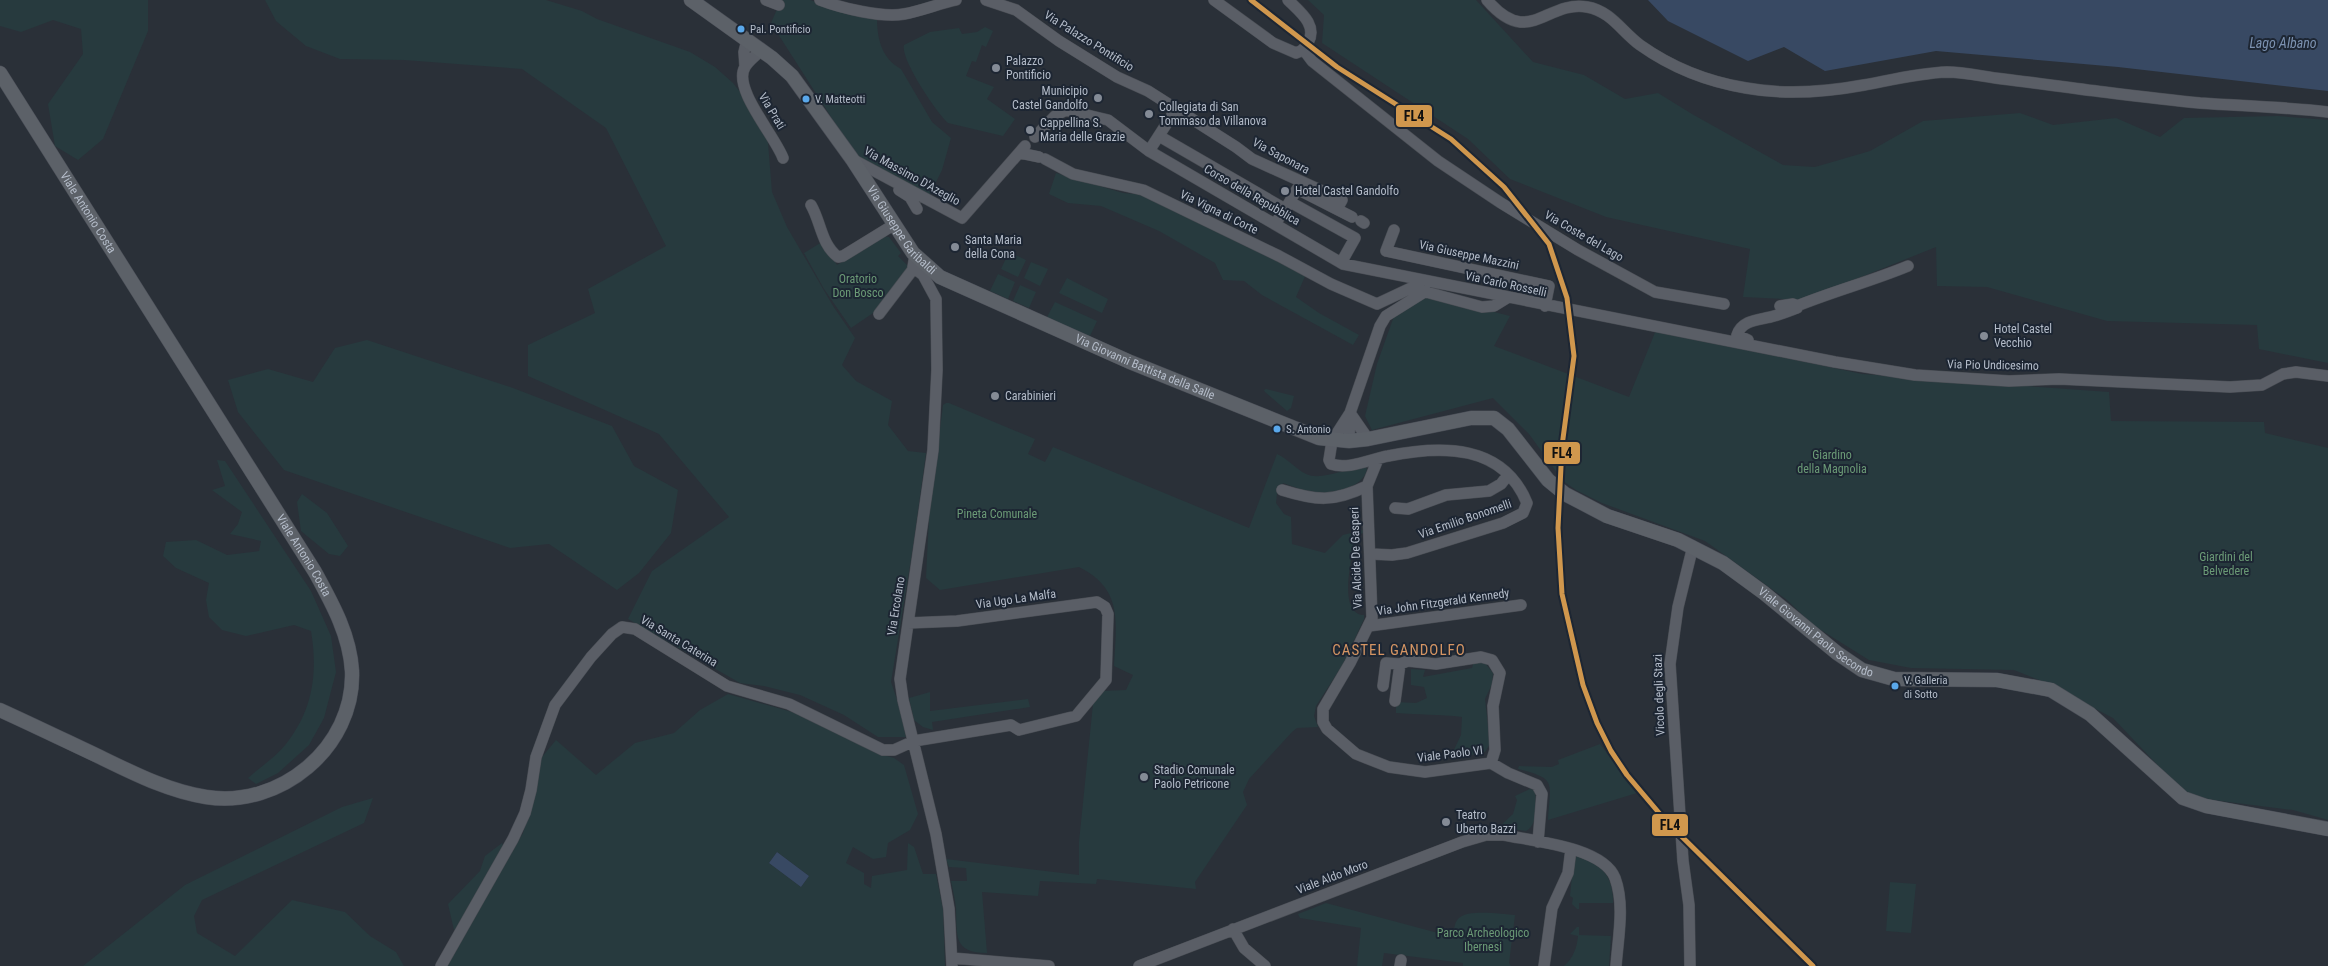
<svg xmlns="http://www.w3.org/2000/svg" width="2328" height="966" font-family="'Roboto Condensed',sans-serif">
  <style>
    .green { fill: #273a3e; fill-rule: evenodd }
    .water { fill: #384963 }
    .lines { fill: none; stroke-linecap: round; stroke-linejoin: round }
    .minor-casing { stroke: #484c53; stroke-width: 12 }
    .major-casing { stroke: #484c55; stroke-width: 15 }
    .minor { stroke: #5a5e66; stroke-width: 11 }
    .major { stroke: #5c6168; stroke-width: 14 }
    .rail-1-casing { stroke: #1d2633; stroke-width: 9 }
    .rail-1 { stroke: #d0974d; stroke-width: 5 }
    .bus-dot { fill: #5aa8eb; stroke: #1d2633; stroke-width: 2 }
    .poi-dot { fill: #848b96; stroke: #1d2633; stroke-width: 2 }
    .labels { text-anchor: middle; stroke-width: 4; stroke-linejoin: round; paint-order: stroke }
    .bus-label { font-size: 11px; fill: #b4bcc9; stroke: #1d2633; text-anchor: start }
    .street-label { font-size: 12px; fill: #b4bcc9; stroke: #1d2633 }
    .poi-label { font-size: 12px; fill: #b4bcc9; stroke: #1d2633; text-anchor: start }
    .park-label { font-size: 12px; fill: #6b9a76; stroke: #1d2633 }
    .water-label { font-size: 14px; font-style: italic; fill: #7c92b1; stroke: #1d2633 }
    .quarter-label { font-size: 15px; letter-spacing: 1px; fill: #d59563; stroke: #1d2633 }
    .line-badge { stroke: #1d2633; stroke-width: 2 }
    .pale-badge-label { font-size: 14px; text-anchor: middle; font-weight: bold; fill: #111 }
  </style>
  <rect width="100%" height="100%" fill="#2a3038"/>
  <!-- green -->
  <path class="green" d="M0,0H148V31L103,139L78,160L55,146L48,104L83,54L81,29L53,20L21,32L0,26Z
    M265,0H546L582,11L597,19L690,52L715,67L733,83L759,116L768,143L772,192L787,227L833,306L855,338L842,365L856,381L892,401L888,425L908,451L926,453L913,547L891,682L899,706L906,737H878L844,715L800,695L764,686L740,683L628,619L652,571L729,517L659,434L528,376V345L595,313L588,289L666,246L606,128L522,69L404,60L340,59L306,46L276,21Z
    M781,0H810L836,9L877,17C877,38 881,58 901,69L932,122L951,138L942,170L929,196L856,156L771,23Z
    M1308,0H1476L1533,62L1584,75L1625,99L1658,93L1692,114L1783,165L1815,167L1870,151L1923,121L2020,113L2053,125L2116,118L2160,137L2184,118L2278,116L2328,120V363L2259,349L2257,325L2107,321L1987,287L1937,286L1936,247L1804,300L1743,297L1750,249L1606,217L1510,179L1468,139L1322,43L1324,15Z
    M985,27L993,31L986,47L982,45L976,62L972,61L966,76L994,87L987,99L1015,119L1003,136L948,123C937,113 900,59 904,45L930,32L959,28L962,34L977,32Z
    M1056,173L1123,193L1145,195L1306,274L1296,297L1319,313L1359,335L1353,345L1262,295L1244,281L1223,280L1215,263L1159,231L1101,206L1068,203L1049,194Z
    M882,236L889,237L901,253L898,256L911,269L876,311L851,328L824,289L804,253L822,242L837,265Z
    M1009,252L1026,260L1018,277L1001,269Z
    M1031,262L1048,269L1040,286L1024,278Z
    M998,274L1015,282L1008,299L990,291Z
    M1067,278L1108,299L1102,313L1059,293Z
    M1020,285L1036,292L1029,308L1013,301Z
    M1427,295L1510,316L1494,346L1629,397L1656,330L1862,374L2109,392L2111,421L2264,422L2265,433L2328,448V820L2293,810L2213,800L2184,793L2113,718L2044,682L2014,670L1911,668L1869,660L1813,625L1787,600L1705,541L1602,503L1576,490L1563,481L1529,434L1493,398L1372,430L1365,416L1377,364L1394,316Z
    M1055,302L1097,321L1090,336L1046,319Z
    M367,340L513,388L612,426L634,466L678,490L671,533L639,573L617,590L549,544L510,548L284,470L238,412L228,380L268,369L313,382L335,348Z
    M1266,389L1294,396L1291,408L1287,411L1265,392L1264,390Z
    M946,403H949L1035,439L1028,454L1045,462L1053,447L1249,528L1277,454C1288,459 1296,469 1306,474C1321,481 1346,469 1363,465L1367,469C1366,476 1359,483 1352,486C1325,498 1310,493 1283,483L1277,494L1276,503L1284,514L1291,517L1292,544L1325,553L1343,535L1363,530V533L1356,536C1353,553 1336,614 1364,615V619L1343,664L1316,706L1314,716L1318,727L1297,728L1292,732L1249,779L1243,792L1247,805L1195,882L1196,889L1097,879L1096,884L1040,881L1038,896L982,892L987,953C953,953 957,935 956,908C955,899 953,890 951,881H967L966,868L949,867L946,859L1079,875V842L1093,704L1103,691L1126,690L1133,675L1114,666C1116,624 1124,589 1079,567L940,590L926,578L929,518L943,405Z
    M217,460L225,461L311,591L331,636L336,672L324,718L309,745L278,773L256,784L248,778C260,767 276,757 286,744C313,710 318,673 311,631L294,625L246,636L222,630L209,617L206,600L209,583L176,568L163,556L166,542L196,540L227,555L259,551L261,541L230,534L238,524L242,512L212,490L225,486Z
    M302,494L327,513L348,546L340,556L329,554L301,531L297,502Z
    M1474,661L1485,663L1493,673L1492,684L1485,699L1490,744L1485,752L1454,759L1452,754L1461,735L1462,717C1440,714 1418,715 1396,713V702L1416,703L1427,698L1424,687L1411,685V669L1425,670L1423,677L1472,668Z
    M930,692V711L1028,699L1030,707L932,722L933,730L923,727L914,720L909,698Z
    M728,694L813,718L876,753L894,758L904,765L918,814L910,830L888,843L886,857L873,859L853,847L846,863L864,873V884L871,888L872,876L907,870L908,843L914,847L923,874H936L943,909L945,966H444L523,833L542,757L556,740L596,775L635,743L674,733L700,710ZM777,852L809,876L801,887L769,863Z
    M1600,744L1637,793L1548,820C1550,782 1558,779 1518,769L1519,766L1552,767L1559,764L1558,760Z
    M1530,789L1535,790C1536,802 1538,826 1526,831L1499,827L1513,814L1517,800L1515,796Z
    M373,798L364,823L202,900L194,916L197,933L235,956L292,900L345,912L370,936L396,952L404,966H83L185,885L342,807Z
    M502,843L504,848L460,927L454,930L448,904L480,871L485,856Z
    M1574,856C1600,860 1614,877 1613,903H1579V909H1577L1572,904L1573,898L1570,896Z
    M1890,882L1916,884L1911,933L1886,931Z
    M1326,903L1453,937C1454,931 1454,922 1459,918C1468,909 1502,914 1515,915L1509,963L1511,966H1463V963L1384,953L1382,966H1357L1361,928L1300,918L1298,914Z
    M1577,927H1579V935L1611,936L1609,966H1564C1573,958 1577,948 1578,936L1570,934Z"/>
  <!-- water -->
  <path class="water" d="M1648,0H2328V91L2118,67L1936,51L1825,71L1784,47L1748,61L1668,21Z
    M777,852L809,876L801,887L769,863Z"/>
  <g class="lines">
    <defs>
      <path id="minor" d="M766,0L779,5
        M820,0C841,8 882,18 904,14C921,11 938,4 956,0
        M986,0L1016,10L1059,41L1117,77L1148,91L1236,147L1252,159L1342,200L1337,209
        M1214,0L1273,43L1296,53C1302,51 1304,49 1308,43C1318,25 1300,12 1288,0
        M1487,0C1529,49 1546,0 1587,7C1611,11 1622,32 1640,45C1671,67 1709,82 1746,88C1784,95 1826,92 1864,85C1891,80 1919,73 1947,72C1966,72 1984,77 2003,79C2037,83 2070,88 2104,92C2136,96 2168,100 2200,103C2243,106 2286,107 2328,112
        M1303,49L1312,61L1438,161L1501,203L1578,250L1655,292L1724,304
        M761,50C756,56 749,60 745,67C732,88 775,136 783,158
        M745,67L744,52L747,40
        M1159,136L1285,209L1275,224
        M1035,137L1055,116L1066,110L1108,120L1149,151L1343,264L1835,362L1915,375L2009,381L2059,379L2230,387L2262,385L2283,374L2296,372L2328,376
        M1149,151L1176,109
        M1020,153L1039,157
        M852,159L962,218L1025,146
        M1045,159L1073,174L1143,190L1279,256L1331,284L1377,304L1411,288L1482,307L1494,306L1507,298
        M899,190L910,197L917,209
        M1290,202L1355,238L1341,263
        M811,205C821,222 821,244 838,257L843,256L895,224
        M1286,208L1297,189L1352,217
        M1361,221L1364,223
        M1394,230L1386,251L1549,286L1545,306
        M915,255L913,267L923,275L936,299L937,370L933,450L900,679L903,700L936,834L949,909L952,966
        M1797,306C1834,291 1872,281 1908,266
        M879,314L914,268
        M1748,340L1737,335C1742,319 1761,320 1774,316C1782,314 1789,311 1797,308V306L1793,304L1780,306
        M1350,413L1332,441L1329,460L1331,464C1348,470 1371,459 1388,456C1442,445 1503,444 1527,503L1523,513L1503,523L1407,553L1392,555L1371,554
        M1350,413L1368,439
        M1349,441L1350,413L1380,326L1386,316L1426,291
        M1378,459L1367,486L1372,618L1350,663L1323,709V722L1327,729L1356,754L1389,767L1425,772L1491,763L1508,773L1537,785L1542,794L1538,842
        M1282,490C1317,501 1334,502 1367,486
        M1395,508L1408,509L1446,495L1489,491L1501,484L1508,475
        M1369,626L1521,605
        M1383,686L1386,663L1400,664L1408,661L1436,664L1481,657L1492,660L1500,673L1493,706L1495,750L1491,763
        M1395,701L1400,664
        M1233,929L1244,948L1265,966
        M952,958L1049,966
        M441,966L513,839L525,813L531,790L536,757L555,705L591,657L612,634L622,627L635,629L727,686L789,704L883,750H894L914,741L1011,725L1019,730L1076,716L1106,680L1108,614L1105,607L1097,602L957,621L908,623
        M1139,966L1462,842L1486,835H1504C1533,841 1603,847 1615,878C1625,905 1618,938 1616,966
        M1400,966L1401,960
        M1544,966L1552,908L1568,873L1571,849
        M1690,966L1689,905L1683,861L1670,664L1678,607L1693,546"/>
      <g id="major">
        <path id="s1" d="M691,0L772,58L792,76L852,159L913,253L940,277L1130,362L1319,438L1349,441L1368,439L1471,418H1494L1508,429L1548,480L1565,494L1607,516L1678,540L1723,563L1764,593L1837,653L1862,670L1894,679L1997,680L2051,690L2090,714L2183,798L2206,806L2328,829"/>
        <path id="s2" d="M0,73L315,572C332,603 350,635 352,671C355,747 280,809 206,797C168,791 133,773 100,757C66,741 33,725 0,710"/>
      </g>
    </defs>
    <!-- minor casing -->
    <use href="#minor" class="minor-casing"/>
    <!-- major casing -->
    <use href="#major" class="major-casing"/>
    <!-- minor -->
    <use href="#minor" class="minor"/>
    <!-- major -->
    <use href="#major" class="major"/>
    <defs>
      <path id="rail-1" d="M1251,0L1337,67L1451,139L1504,187L1549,244L1567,298L1574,356L1562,446L1558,528L1562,594L1583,685L1597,723L1611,751L1627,775L1665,820L1813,966"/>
    </defs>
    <!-- rail-1 casing -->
    <use href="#rail-1" class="rail-1-casing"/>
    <!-- rail-1 -->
    <use href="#rail-1" class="rail-1"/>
  </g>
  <!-- markers -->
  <g class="bus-dot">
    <circle cx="741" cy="29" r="4.5"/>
    <circle cx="806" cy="99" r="4.5"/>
    <circle cx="1277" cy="429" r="4.5"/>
    <circle cx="1895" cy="686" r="4.5"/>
  </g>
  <g class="poi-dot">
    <circle cx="996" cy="68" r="5"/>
    <circle cx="1098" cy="98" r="5"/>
    <circle cx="1149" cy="114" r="5"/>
    <circle cx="1030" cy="130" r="5"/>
    <circle cx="1285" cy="191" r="5"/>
    <circle cx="955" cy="247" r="5"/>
    <circle cx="1984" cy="336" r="5"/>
    <circle cx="995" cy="396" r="5"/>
    <circle cx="1144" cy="777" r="5"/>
    <circle cx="1446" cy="822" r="5"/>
  </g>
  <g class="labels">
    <!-- bus labels -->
    <g class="bus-label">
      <text x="750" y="33">Pal. Pontificio</text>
      <text x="815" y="103">V. Matteotti</text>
      <text x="1286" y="433">S. Antonio</text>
      <text x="1904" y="684">V. Galleria<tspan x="1904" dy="14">di Sotto</tspan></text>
    </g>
    <!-- street labels -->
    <g class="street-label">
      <text transform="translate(1089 41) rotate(32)" y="4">Via Palazzo Pontificio</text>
      <text transform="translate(772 111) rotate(59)" y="4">Via Prati</text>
      <text transform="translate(1281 156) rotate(28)" y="4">Via Saponara</text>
      <text transform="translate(912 176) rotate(29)" y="4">Via Massimo D'Azeglio</text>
      <text transform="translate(1252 195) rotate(30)" y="4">Corso della Repubblica</text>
      <text transform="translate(1219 212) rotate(26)" y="4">Via Vigna di Corte</text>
      <text dy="4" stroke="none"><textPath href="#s2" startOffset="165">Viale Antonio Costa</textPath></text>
      <text dy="4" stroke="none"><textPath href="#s1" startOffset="316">Via Giuseppe Garibaldi</textPath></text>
      <text transform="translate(1584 236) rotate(30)" y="4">Via Coste del Lago</text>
      <text transform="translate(1469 255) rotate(12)" y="4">Via Giuseppe Mazzini</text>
      <text transform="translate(1506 284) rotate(12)" y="4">Via Carlo Rosselli</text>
      <text transform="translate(1993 365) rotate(1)" y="4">Via Pio Undicesimo</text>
      <text dy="4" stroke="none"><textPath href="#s1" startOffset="601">Via Giovanni Battista della Salle</textPath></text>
      <text transform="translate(1465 519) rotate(-19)" y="4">Via Emilio Bonomelli</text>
      <text dy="4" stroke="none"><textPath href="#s2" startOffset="570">Viale Antonio Costa</textPath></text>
      <text transform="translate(1356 558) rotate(-92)" y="4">Via Alcide De Gasperi</text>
      <text transform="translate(1016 599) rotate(-8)" y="4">Via Ugo La Malfa</text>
      <text transform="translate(1443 602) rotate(-8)" y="4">Via John Fitzgerald Kennedy</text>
      <text transform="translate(896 606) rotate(-81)" y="4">Via Ercolano</text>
      <text dy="4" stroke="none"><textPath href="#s1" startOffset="1360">Viale Giovanni Paolo Secondo</textPath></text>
      <text transform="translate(679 641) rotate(31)" y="4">Via Santa Caterina</text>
      <text transform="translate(1659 695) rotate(-92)" y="4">Vicolo degli Stazi</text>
      <text transform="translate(1450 754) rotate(-7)" y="4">Viale Paolo VI</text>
      <text transform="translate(1332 877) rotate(-21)" y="4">Viale Aldo Moro</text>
    </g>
    <!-- poi labels -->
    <g class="poi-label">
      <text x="1006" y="65">Palazzo<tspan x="1006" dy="14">Pontificio</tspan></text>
      <text x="1088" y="95" text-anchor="end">Municipio<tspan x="1088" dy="14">Castel Gandolfo</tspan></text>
      <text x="1159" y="111">Collegiata di San<tspan x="1159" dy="14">Tommaso da Villanova</tspan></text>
      <text x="1040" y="127">Cappellina S.<tspan x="1040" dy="14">Maria delle Grazie</tspan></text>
      <text x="1295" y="195">Hotel Castel Gandolfo</text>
      <text x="965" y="244">Santa Maria<tspan x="965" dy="14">della Cona</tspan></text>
      <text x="1994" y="333">Hotel Castel<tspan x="1994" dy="14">Vecchio</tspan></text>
      <text x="1005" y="400">Carabinieri</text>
      <text x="1154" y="774">Stadio Comunale<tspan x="1154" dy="14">Paolo Petricone</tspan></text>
      <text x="1456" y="819">Teatro<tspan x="1456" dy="14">Uberto Bazzi</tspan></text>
    </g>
    <!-- park labels -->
    <g class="park-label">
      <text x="858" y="283">Oratorio<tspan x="858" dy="14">Don Bosco</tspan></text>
      <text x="1832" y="459">Giardino<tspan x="1832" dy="14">della Magnolia</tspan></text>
      <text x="997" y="518">Pineta Comunale</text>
      <text x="2226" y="561">Giardini del<tspan x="2226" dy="14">Belvedere</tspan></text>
      <text x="1483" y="937">Parco Archeologico<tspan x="1483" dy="14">Ibernesi</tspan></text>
    </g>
    <!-- water labels -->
    <g class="water-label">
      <text x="2283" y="48">Lago Albano</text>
    </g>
    <!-- quarter labels -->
    <g class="quarter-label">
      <text x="1399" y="655">CASTEL GANDOLFO</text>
    </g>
  </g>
  <g class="line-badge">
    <rect x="1395" y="104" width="38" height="24" rx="5" fill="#d0974d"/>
    <rect x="1543" y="441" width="38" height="24" rx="5" fill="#d0974d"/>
    <rect x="1651" y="813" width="38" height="24" rx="5" fill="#d0974d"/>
  </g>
  <g class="pale-badge-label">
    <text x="1414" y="121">FL4</text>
    <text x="1562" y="458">FL4</text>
    <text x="1670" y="830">FL4</text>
  </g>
</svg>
